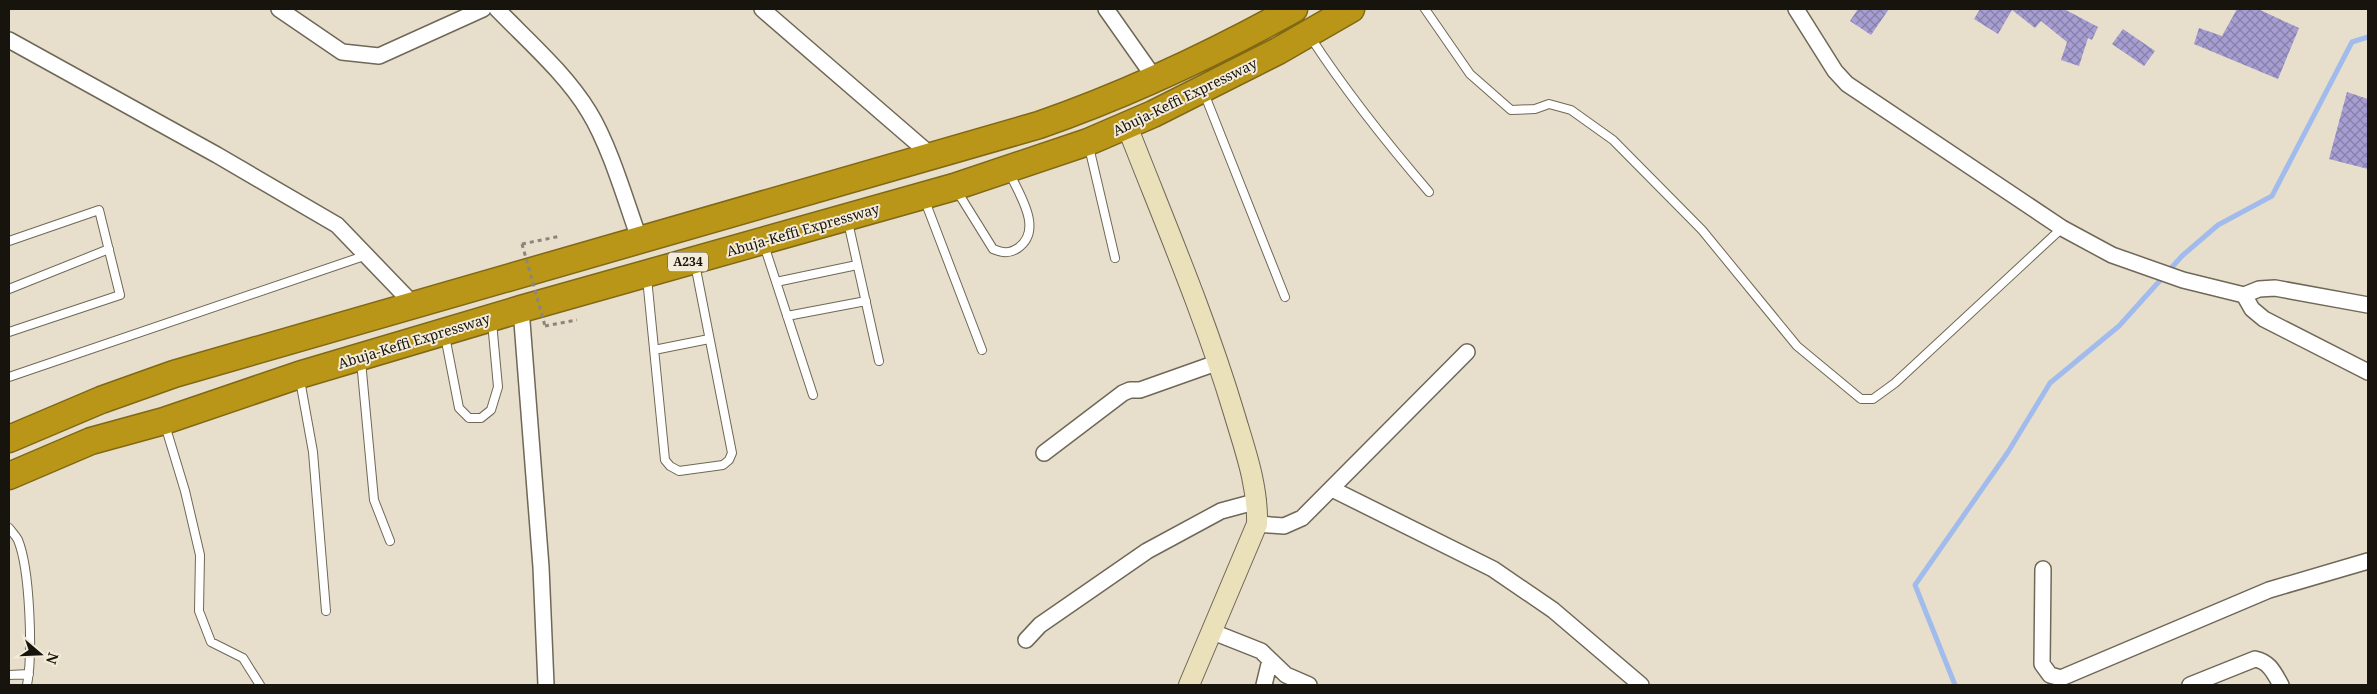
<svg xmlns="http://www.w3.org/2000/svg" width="2377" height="694" font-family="'Noto Serif',serif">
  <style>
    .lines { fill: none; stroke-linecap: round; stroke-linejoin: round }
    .stream { stroke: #a2bbed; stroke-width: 5 }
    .building { fill: url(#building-cross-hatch) }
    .lane-casing { stroke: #6f6857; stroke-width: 10 }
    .street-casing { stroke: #6f6857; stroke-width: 18 }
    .secondary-casing { stroke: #6f6857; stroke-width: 22 }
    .highway-casing { stroke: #806814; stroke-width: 29 }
    .path { stroke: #8c8679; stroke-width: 3; stroke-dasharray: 4 4; stroke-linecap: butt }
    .lane { stroke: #fff; stroke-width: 8 }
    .street { stroke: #fff; stroke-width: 15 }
    .secondary { stroke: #eae0ba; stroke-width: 20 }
    .highway { stroke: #b99618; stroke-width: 26 }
    .path-bridge { stroke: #8c8679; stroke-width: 3; stroke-dasharray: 4 4; stroke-linecap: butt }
    .labels { text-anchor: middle; stroke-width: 4; stroke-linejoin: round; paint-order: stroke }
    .shield { fill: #f4ecd9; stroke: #59554b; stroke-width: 1 }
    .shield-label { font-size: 12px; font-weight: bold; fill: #17140e }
    .street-label { font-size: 14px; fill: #17140e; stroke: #f4ecd9 }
  </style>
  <defs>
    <pattern id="building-cross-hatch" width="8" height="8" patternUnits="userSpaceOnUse" patternTransform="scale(1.25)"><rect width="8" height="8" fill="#a69dd1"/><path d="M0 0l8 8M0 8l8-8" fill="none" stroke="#867fa8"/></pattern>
  </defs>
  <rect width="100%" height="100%" fill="#e7dfcc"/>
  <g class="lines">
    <!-- stream -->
    <path class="stream" d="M1955,685L1915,585L2008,452L2050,383L2119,326L2182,256L2218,225L2272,196L2352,42L2368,37"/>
  </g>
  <!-- building -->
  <path class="building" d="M1858,9H1889L1871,35L1850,21Z
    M1980,9H2064L2098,27L2092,40L2088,38L2079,66L2061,60L2067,42L2041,21L2035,28L2012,10L1998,34L1974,19Z
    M2237,9H2258L2299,28L2278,79L2194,44L2199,28L2222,36Z
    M2123,29L2155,51L2144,66L2112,44Z
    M2347,92L2368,99V169L2329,159Z"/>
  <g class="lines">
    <defs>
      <path id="lane" d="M1425,9L1470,74L1511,110L1535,109L1549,104L1571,110L1613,140L1702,230L1797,346L1861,399H1873L1895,383L2062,228
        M1311,38C1347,93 1386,142 1429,192
        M1204,93L1285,297
        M1089,147L1115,258
        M957,191L993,249C1003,253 1009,254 1018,248C1044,230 1019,194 1009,172
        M925,201L982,350
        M848,222L879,361
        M9,241L99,210L120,295L9,332
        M764,245L813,395
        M647,278L665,460L670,466L679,471L723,465L729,460L732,453L695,264
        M776,282L857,265
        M9,289L109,249
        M787,316L866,301
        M445,336L459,408L469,418H481L491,410L498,387L492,322
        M654,350L709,339
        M361,361L374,500L390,541
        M9,377L367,255
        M300,380L313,452L326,611
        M165,425L185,491L200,555L199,611L211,642L243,658L260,685
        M9,528C12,532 16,536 18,540C30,569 33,654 27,685
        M9,675L29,674"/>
      <path id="street" d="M279,9L342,52L379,56L483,9
        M497,9C528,41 566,74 589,112C610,146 626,202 640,241
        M762,9L932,156
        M1106,9L1156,80
        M1796,9L1835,71L1847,84L2062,228L2112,255L2183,280L2244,295L2259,289L2275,288L2368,305
        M9,40L217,155L337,225L414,305
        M2244,295L2252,309L2264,319L2368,372
        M521,309L541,567L546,685
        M1044,453L1123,393L1130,390H1140L1219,362
        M1332,489L1493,569L1553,610L1641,685
        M1257,524L1284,526L1302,518L1467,352
        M2043,569L2042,664L2050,675L2061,678L2269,590L2368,561
        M1213,632L1261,651L1286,675L1309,685
        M1026,640L1040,625L1147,551L1221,511L1258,501
        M1264,685L1270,660
        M2190,685L2255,659C2270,662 2274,673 2281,685"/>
      <path id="secondary" d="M1127,126C1164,221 1205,316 1234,413C1245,450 1258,485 1257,524L1189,685"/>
      <path id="highway" d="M9,439L101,400L174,374L1039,125C1128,94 1211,55 1294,9
        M9,476L91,441L164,421L299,375L521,309L954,187L1088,142L1153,114L1278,51L1351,9"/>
    </defs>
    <!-- lane casing -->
    <use href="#lane" class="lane-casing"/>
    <!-- street casing -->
    <use href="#street" class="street-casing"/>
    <!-- secondary casing -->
    <use href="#secondary" class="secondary-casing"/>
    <!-- highway casing -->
    <use href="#highway" class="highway-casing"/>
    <!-- path -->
    <path class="path" d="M522,244L561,236
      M545,326L577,320"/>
    <!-- lane -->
    <use href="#lane" class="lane"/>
    <!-- street -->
    <use href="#street" class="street"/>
    <!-- secondary -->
    <use href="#secondary" class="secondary"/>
    <!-- highway -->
    <use href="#highway" class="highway"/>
    <!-- path-bridge -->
    <path class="path-bridge" d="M522,244L545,326"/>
  </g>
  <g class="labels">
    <!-- shield labels -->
    <rect class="shield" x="668" y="252.5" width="40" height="19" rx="4"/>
    <g class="shield-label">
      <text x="688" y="266">A234</text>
    </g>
    <!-- street labels -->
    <g class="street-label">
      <text transform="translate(1185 97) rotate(-26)" y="5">Abuja-Keffi Expressway</text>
      <text transform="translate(803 230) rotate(-16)" y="5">Abuja-Keffi Expressway</text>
      <text transform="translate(414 341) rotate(-17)" y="5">Abuja-Keffi Expressway</text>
    </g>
  </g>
  <!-- border -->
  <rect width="2377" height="694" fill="none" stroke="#17140e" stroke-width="20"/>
  <!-- north arrow -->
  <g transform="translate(40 654) rotate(109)" stroke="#f4ecd9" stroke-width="4" paint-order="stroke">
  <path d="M0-4L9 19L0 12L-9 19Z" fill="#17140e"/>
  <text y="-8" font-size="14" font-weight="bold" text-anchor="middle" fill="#17140e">N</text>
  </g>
</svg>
